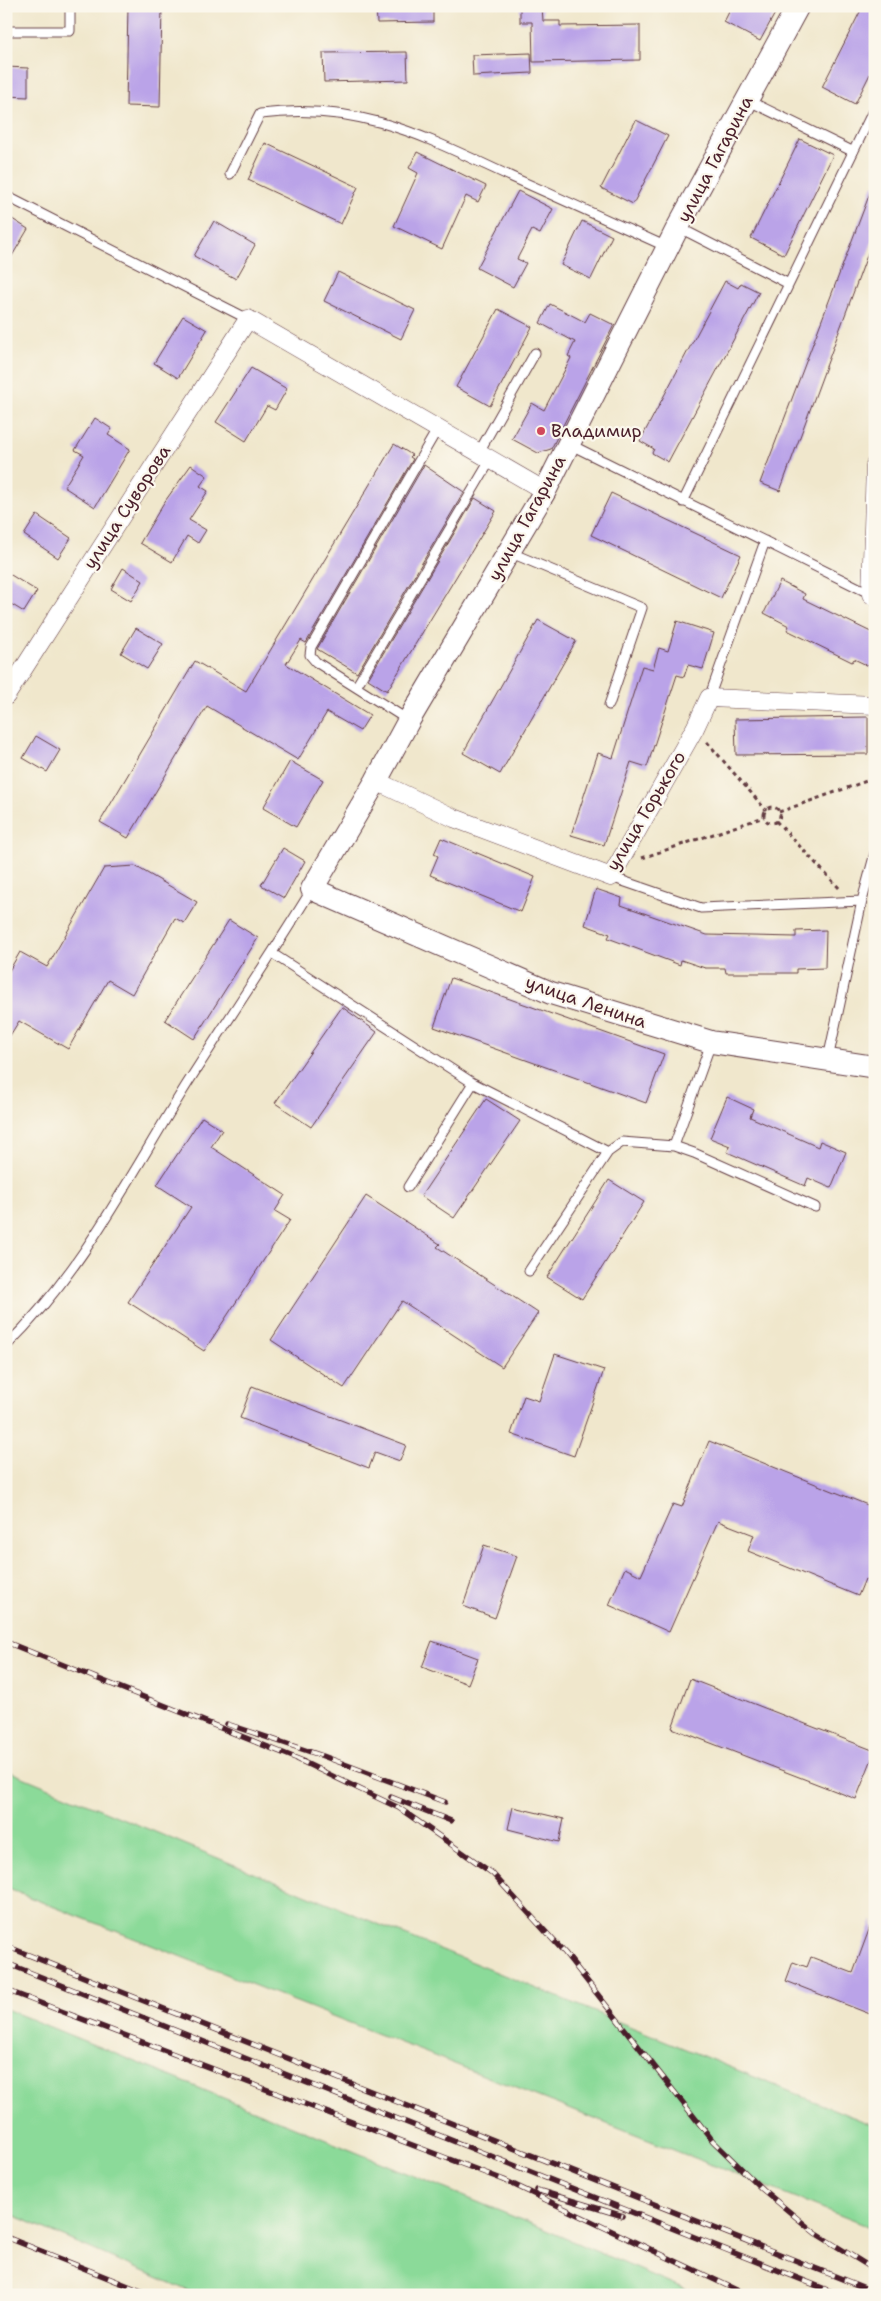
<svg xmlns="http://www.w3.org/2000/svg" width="881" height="2301" font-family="'Shantell Sans',sans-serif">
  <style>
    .green { fill: #8bda99; stroke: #6a7c62 }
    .building { fill: #baa3e8 }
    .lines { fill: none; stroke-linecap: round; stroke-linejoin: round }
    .service-casing { stroke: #633d43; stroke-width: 11 }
    .minor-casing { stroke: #633d43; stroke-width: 19 }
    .tertiary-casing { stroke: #633d43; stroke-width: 24 }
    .path { stroke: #633d43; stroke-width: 3; stroke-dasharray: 4 4; stroke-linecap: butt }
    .service { stroke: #fff; stroke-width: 9 }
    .minor { stroke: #fff; stroke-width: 18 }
    .tertiary { stroke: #fff; stroke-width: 22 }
    .rail-casing { stroke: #4a1f2b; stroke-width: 5.5 }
    .rail { stroke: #fbf7ec; stroke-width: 4; stroke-dasharray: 11; stroke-linecap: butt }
    .poi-dot { fill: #d1495b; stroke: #fbf7ec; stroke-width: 2 }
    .labels { text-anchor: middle; stroke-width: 4.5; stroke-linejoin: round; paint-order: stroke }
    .street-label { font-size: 18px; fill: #4a1f2b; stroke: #fbf7ec }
    .poi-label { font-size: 18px; fill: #4a1f2b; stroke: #fbf7ec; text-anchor: start }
  </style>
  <rect width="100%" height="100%" fill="#fbf7ec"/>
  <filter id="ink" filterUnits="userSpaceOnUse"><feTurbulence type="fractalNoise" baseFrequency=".02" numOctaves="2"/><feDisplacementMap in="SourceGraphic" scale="10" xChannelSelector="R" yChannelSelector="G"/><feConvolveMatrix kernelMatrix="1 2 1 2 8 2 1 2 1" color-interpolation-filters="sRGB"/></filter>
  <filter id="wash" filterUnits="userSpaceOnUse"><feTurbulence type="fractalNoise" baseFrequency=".0096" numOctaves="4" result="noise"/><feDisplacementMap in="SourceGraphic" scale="20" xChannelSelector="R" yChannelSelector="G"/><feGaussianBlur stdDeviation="1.12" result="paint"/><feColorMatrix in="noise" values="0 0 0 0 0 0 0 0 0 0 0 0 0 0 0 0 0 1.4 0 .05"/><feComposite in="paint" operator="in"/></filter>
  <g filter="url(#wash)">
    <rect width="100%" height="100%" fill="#f0e7cc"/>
    <!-- green -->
    <path class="green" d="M6,1770L319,1900L875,2126V2229L6,1888Z
      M6,2009L541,2228L699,2295H198L6,2212Z"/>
    <g id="blocks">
      <!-- building -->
      <path class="building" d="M128,6H162L160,107L126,106Z
        M376,6H433V22L377,23Z
        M520,6H542L543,21H560V26L640,25V60L533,62L532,22H520Z
        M732,6H779L760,41L724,22Z
        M863,6H875V64L855,104L822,87Z
        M407,52L408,80L324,82L323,53Z
        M531,53L532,73L473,76L472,55Z
        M6,67L28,68V97L6,96Z
        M636,120L668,136L633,204L601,188Z
        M800,139L833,155L784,255L751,238Z
        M265,143L358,187L341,224L248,180Z
        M417,152L486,186L478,202L466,196L442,249L394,226L418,173L409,168Z
        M873,185H875V234L780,491L760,483Z
        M518,191L553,209L540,234L532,230L517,259L526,263L513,287L477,268Z
        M6,215L28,229L6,266Z
        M214,221L255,245L236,279L194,256Z
        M582,221L612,236L591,279L561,265Z
        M338,272L415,310L401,339L324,301Z
        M725,281L738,288L741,283L759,292L668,462L652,453L654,449L640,441Z
        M550,304L585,322L590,313L614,325L551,449L538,453L512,439L532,403L544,410L571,358L568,356L575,342L540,323Z
        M498,309L532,327L490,406L456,387Z
        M183,316L207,330L178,378L154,363Z
        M251,368L287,389L275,410L267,406L246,441L216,422Z
        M95,418L112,429L108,435L130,449L95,507L64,487L84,455L75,450Z
        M394,444L412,455L410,457L413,459L306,643L301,640L286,664L370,715L360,731L327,712L298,760L207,706L128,838L100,822L195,661L246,691Z
        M191,465L207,476L200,486L208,491L189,520L206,530L198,543L187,536L172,562L140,543L163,504Z
        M424,465L464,492L357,673L317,649Z
        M611,493L741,555L721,598L591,535Z
        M475,498L496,511L387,691L368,679Z
        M37,515L71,538L58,558L24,535Z
        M123,568L143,581L131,601L111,589Z
        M6,572L37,591L24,612L6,601Z
        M780,581L805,594L803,599L875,634V669L854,659L852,662L787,630L789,626L764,613Z
        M538,620L576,641L500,774L463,753Z
        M677,621L714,633L703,669L688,665L684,677L677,675L647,767L631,762L604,845L571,835L598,753L613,758L642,666L653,669L659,648L668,651Z
        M136,628L163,644L147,669L121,653Z
        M868,717V754L736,755L735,719Z
        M36,736L60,750L47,772L23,758Z
        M290,761L323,780L296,827L263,808Z
        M441,838L535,877L521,912L430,875L438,856L434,854Z
        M283,848L305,861L284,898L261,885Z
        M135,866L197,902L184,923L175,918L132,994L108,980L68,1049L19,1021L6,1042V976L20,952L47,967L104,868Z
        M596,889L622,898L621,905L707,935L796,937V931L826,930L825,968L796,969V973H726L725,968H705L681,960L680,965L608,938L610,934L585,925Z
        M229,920L258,938L194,1039L165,1020Z
        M451,978L664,1054L646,1103L434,1027Z
        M342,1007L377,1032L311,1127L275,1103Z
        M727,1097L753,1109L750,1117L818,1147L820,1141L846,1152L831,1188L808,1178L805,1186L727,1152L730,1146L710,1138Z
        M486,1099L520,1121L454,1218L421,1196Z
        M202,1117L222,1130L211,1147L285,1195L275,1211L290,1220L204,1351L128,1302L191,1207L157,1185Z
        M609,1180L644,1202L582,1299L547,1277Z
        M366,1196L440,1244L437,1247L538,1313L502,1367L402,1301L344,1388L271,1340Z
        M555,1354L604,1370L574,1456L511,1434L524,1396L539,1401Z
        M252,1386L406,1445L400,1461L375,1452L369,1468L240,1418Z
        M709,1441L875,1508V1583L865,1579L858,1596L748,1551L754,1535L718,1521L669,1632L609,1605L625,1568L641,1576L673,1504L682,1507Z
        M484,1545L517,1556L495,1618L463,1606Z
        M432,1641L478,1658L468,1684L422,1667Z
        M690,1679L875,1751L856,1799L672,1728Z
        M513,1807L564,1819L559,1842L508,1829Z
        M873,1919L875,2016L786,1981L793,1962L807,1967L811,1957L853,1973Z"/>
    </g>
  </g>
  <g filter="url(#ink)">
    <use href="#blocks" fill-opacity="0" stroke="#633d43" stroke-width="1"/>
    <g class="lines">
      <defs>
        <path id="service" d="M6,31H70V6
          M747,100L852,151
          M230,174L260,114C360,101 425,137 512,177C564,200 616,224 667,247
          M6,196L248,319
          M678,227L789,284
          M569,444L871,594
          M479,452L535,353
          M683,502L875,107
          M509,552L642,608L609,705
          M356,687L491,459
          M709,698L765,541
          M408,720L316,662L310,655L311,647L438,428
          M611,877L701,908L862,901
          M273,954L473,1083L608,1152L529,1271
          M828,1059L862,901L875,853
          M674,1146L711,1043
          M608,1152L622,1142L674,1146L694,1153L815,1207
          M408,1187L473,1083
          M6,1346C83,1271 130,1175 187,1084C228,1019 272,955 312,889"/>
        <path id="minor" d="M875,465L871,594L875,597
          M6,696L248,319L545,491
          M376,781L454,818L611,877L695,728L709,698L875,705"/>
        <path id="tertiary" d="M798,6L678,227L545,491L409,720L376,781L312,889L551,993L711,1042L875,1067"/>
      </defs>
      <!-- service casing -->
      <use href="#service" class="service-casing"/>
      <!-- minor casing -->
      <use href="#minor" class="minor-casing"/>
      <!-- tertiary casing -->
      <use href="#tertiary" class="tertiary-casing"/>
      <!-- path -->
      <path class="path" d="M707,742L766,810
        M764 815a8 8 0 1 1 16 0a8 8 0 1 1-16 0Z
        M779,812L875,778
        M776,821L840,889
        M642,858L764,817"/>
      <!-- service -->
      <use href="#service" class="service"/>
      <!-- minor -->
      <use href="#minor" class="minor"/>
      <!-- tertiary -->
      <use href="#tertiary" class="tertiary"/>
      <defs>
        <path id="rail" d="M6,1642L303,1761
          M227,1724L323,1756L445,1802
          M297,1759L399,1808L492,1873L565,1953L713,2141L762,2189L815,2233L875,2270
          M391,1797L451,1821
          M6,1946L875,2292
          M6,1963L840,2295
          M6,1990L504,2180L747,2295
          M537,2190L623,2216
          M6,2237L151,2295"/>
      </defs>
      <!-- rail casing -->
      <use href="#rail" class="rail-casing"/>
      <!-- rail -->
      <use href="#rail" class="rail"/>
    </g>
  </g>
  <!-- markers -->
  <circle class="poi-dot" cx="541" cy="431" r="5"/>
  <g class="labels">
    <!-- street labels -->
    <g class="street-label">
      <text transform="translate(715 159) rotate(-62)" y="6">улица Гагарина</text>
      <text transform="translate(127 507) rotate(-57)" y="6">улица Суворова</text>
      <text transform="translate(527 518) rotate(-61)" y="6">улица Гагарина</text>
      <text transform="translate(646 811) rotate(-59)" y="6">улица Горького</text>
      <text transform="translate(586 1002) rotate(19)" y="6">улица Ленина</text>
    </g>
    <!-- poi labels -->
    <g class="poi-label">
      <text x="551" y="437">Владимир</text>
    </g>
  </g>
  <!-- margin -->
  <rect width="881" height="2301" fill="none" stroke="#fbf7ec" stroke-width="25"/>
</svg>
